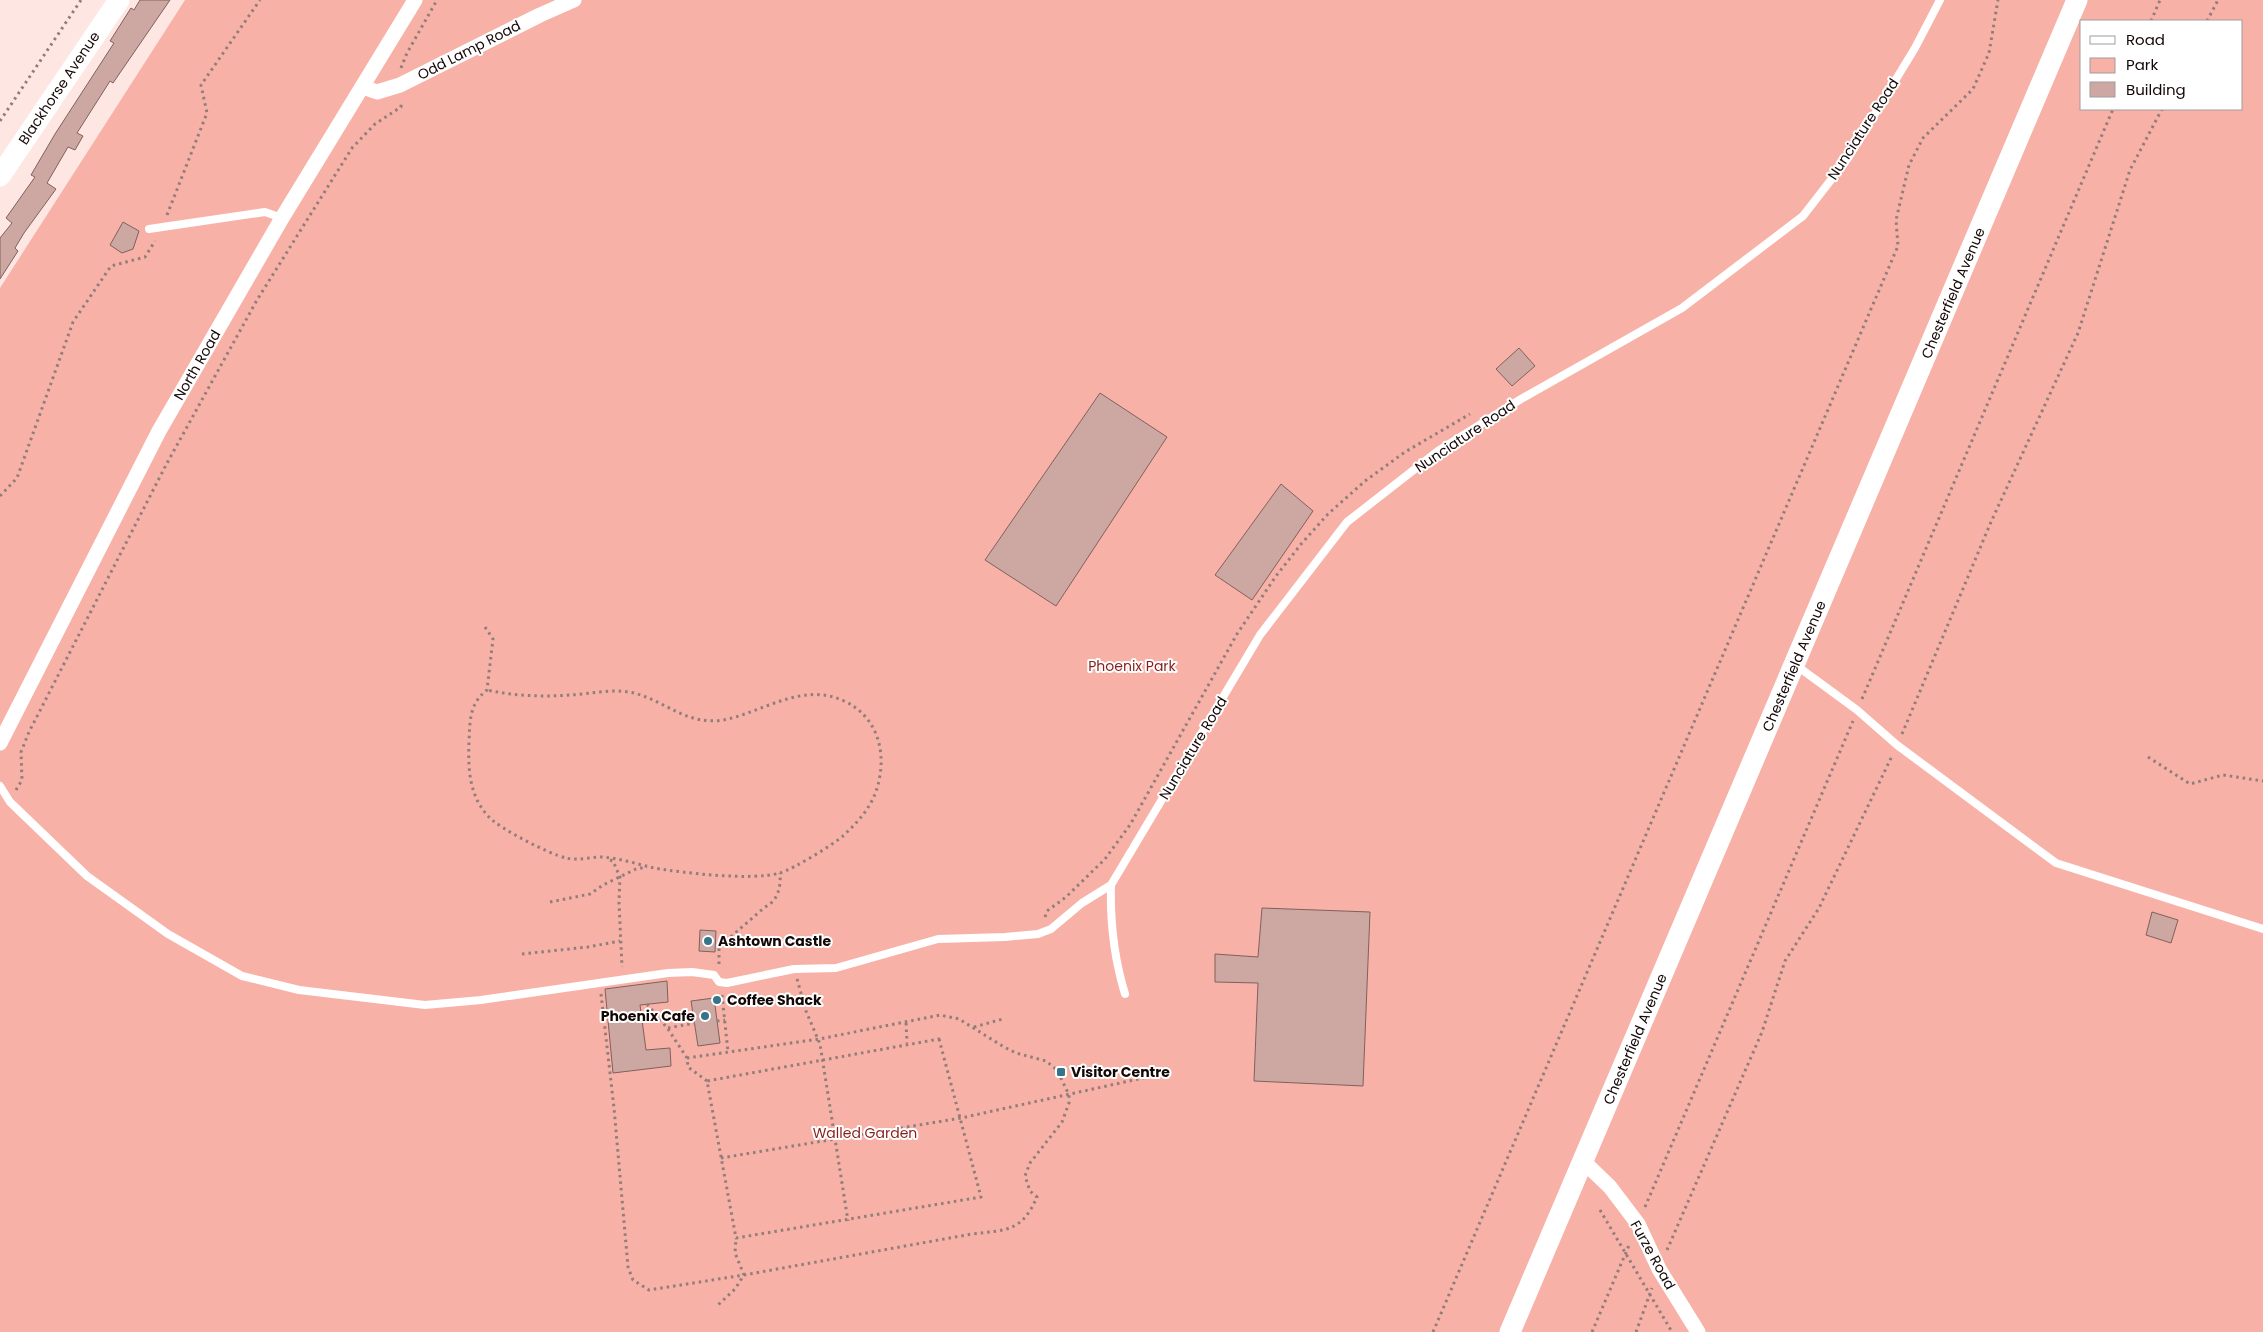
<svg xmlns="http://www.w3.org/2000/svg" width="2263" height="1332" font-family="Poppins,sans-serif">
  <style>
    .green { fill: #f8b1a7; fill-rule: evenodd }
    .building { fill: #cda8a3; stroke: #81605c }
    .lines { fill: none; stroke-linecap: round; stroke-linejoin: round }
    .path { stroke: #907e7b; stroke-width: 3; stroke-dasharray: 2.5 4; stroke-linecap: butt }
    .lane { stroke: #fff; stroke-width: 8 }
    .street { stroke: #fff; stroke-width: 15 }
    .secondary { stroke: #fff; stroke-width: 21 }
    .poi-dot { fill: #357489; stroke: #fff; stroke-width: 2 }
    .labels { text-anchor: middle; stroke-width: 4; stroke-linejoin: round; paint-order: stroke }
    .street-label { font-size: 14px; fill: #140807; stroke: #fff }
    .park-label { font-size: 14px; fill: #861f1b; stroke: #fff }
    .poi-label { font-size: 14px; font-weight: bold; fill: #140807; stroke: #fff; text-anchor: start }
  </style>
  <rect width="100%" height="100%" fill="#fee7e3"/>
  <!-- green -->
  <path class="green" d="M185,0H2263V1332H0V288ZM2082,21H2242V109H2082Z"/>
  <!-- building -->
  <path class="building" d="M140,0H170L113,83L110,81L77,133L83,136L75,150L68,147L47,183L56,189L24,233L15,248L18,251L0,279V238L12,223L6,218L35,177L31,175L55,134L114,43L110,41L131,8L134,10Z
    M123,222L139,231L133,249L122,253L110,245Z
    M1519,348L1535,366L1512,386L1496,369Z
    M1100,393L1167,437L1056,606L985,560Z
    M1281,484L1313,511L1252,600L1215,575Z
    M1262,908L1370,912L1363,1086L1254,1081L1258,983L1215,982V954L1258,957Z
    M2152,912L2178,920L2171,943L2146,935Z
    M700,930L716,931L715,952L699,951Z
    M667,981L668,1002L640,1005L646,1050L670,1048L671,1066L613,1073L605,989Z
    M714,998L720,1043L698,1046L691,1001Z"/>
  <g class="lines">
    <!-- path -->
    <path class="path" d="M2151,21L2160,0
      M2207,21L2218,0
      M401,68L407,53L437,0
      M0,121L81,0
      M167,215L207,113L201,85L260,0
      M0,496L17,478L73,322L111,266L145,257L155,241
      M485,627L493,639L487,690C469,704 470,721 469,742C468,769 469,795 488,816C498,828 549,854 566,858C578,861 590,857 602,857C619,858 637,864 654,868C684,873 751,881 780,873C795,868 831,846 843,836C862,818 876,802 880,775C885,744 873,714 844,701C804,682 766,710 728,719C689,728 668,702 634,693C614,688 591,694 571,695C542,697 515,696 487,690
      M1862,699L2113,109
      M1902,734L1991,522L2078,333L2130,170L2162,109
      M2148,757L2190,784L2223,775L2263,781
      M16,790L22,780L21,752L29,732L166,465L257,300L352,148L375,124L401,107V101
      M610,860L613,861L620,877L619,902L622,967
      M550,902L590,894L603,885L636,869L647,867
      M1045,917L1047,911L1066,897L1105,859L1130,825L1237,634L1276,576L1302,543L1328,514L1365,481L1405,452L1470,414
      M522,954L588,947L620,941
      M719,964V947L765,907C778,901 781,887 780,873
      M797,979L806,1011L820,1044L848,1221
      M601,994L614,1108L628,1267L633,1280L649,1290L744,1275L735,1253L736,1238
      M722,995L728,1052
      M647,1004L668,1029L687,1058
      M717,1021L725,1020
      M906,1023L907,1043
      M974,1027L1003,1019
      M668,1028L695,1023
      M939,1039L981,1197L736,1238L707,1081Z
      M707,1081L688,1067L687,1058L819,1039L940,1015L959,1019L1004,1047L1016,1053L1046,1061L1057,1070L1069,1095V1103L1062,1122L1030,1163L1025,1176L1030,1191L1037,1197C1022,1232 1006,1230 972,1234L744,1275L735,1289L718,1305
      M721,1158L961,1118L1152,1076
      M1645,1207L1853,721
      M1600,1210L1672,1332
      M1667,1250L1762,1032L1785,961L1819,908L1892,756
      M1433,1332L1898,246L1896,220L1909,165L1923,138L1973,89L1989,53L1998,0
      M1592,1332L1630,1243
      M1636,1332L1652,1288"/>
    <!-- lane -->
    <path class="lane" d="M149,229L265,212L282,218
      M1797,666L1857,710L1897,745L2056,863L2263,929
      M0,786L10,802L87,876L168,934L242,976L299,990L425,1005L481,1000L668,973L692,972L714,975L719,982L727,983L794,969L836,968L938,939L1005,937L1038,934L1051,929L1082,903L1111,885
      M1125,994C1114,958 1110,922 1111,885L1260,635L1347,522L1438,451L1521,399L1682,308L1803,216L1848,158L1915,48L1940,0"/>
    <!-- street -->
    <path class="street" d="M363,87L377,92L400,85L540,15L574,0
      M0,743L159,431L282,218L415,0
      M1583,1161L1610,1187L1638,1224L1659,1269L1698,1332"/>
    <!-- secondary -->
    <path class="secondary" d="M0,176L119,0
      M1510,1332L2077,0"/>
  </g>
  <!-- markers -->
  <g class="poi-dot">
    <circle cx="708" cy="941" r="5"/>
    <circle cx="717" cy="1000" r="5"/>
    <circle cx="705" cy="1016" r="5"/>
    <rect x="1056" y="1067" width="10" height="10" rx="2.5"/>
  </g>
  <g class="labels">
    <!-- street labels -->
    <g class="street-label">
      <text transform="translate(469 50) rotate(-27)" y="5">Odd Lamp Road</text>
      <text transform="translate(59 88) rotate(-56)" y="5">Blackhorse Avenue</text>
      <text transform="translate(1863 129) rotate(-57)" y="5">Nunciature Road</text>
      <text transform="translate(1953 293) rotate(-67)" y="5">Chesterfield Avenue</text>
      <text transform="translate(197 365) rotate(-60)" y="5">North Road</text>
      <text transform="translate(1465 436) rotate(-34)" y="5">Nunciature Road</text>
      <text transform="translate(1794 666) rotate(-67)" y="5">Chesterfield Avenue</text>
      <text transform="translate(1193 748) rotate(-59)" y="5">Nunciature Road</text>
      <text transform="translate(1635 1039) rotate(-67)" y="5">Chesterfield Avenue</text>
      <text transform="translate(1653 1255) rotate(61)" y="5">Furze Road</text>
    </g>
    <!-- park labels -->
    <g class="park-label">
      <text x="1132" y="671">Phoenix Park</text>
      <text x="865" y="1138">Walled Garden</text>
    </g>
    <!-- poi labels -->
    <g class="poi-label">
      <text x="718" y="946">Ashtown Castle</text>
      <text x="727" y="1005">Coffee Shack</text>
      <text x="695" y="1021" text-anchor="end">Phoenix Cafe</text>
      <text x="1071" y="1077">Visitor Centre</text>
    </g>
  </g>
  <!-- legend -->
  <rect x="2080" y="20" width="162" height="90" fill="#ffffff" stroke="#a19c9c"/>
  <rect x="2090" y="36" width="25" height="8" fill="#ffffff" stroke="#a19c9c"/>
  <text x="2126" y="45" font-size="15" fill="#140807">Road</text>
  <rect x="2090" y="58" width="25" height="15" fill="#f8b1a7" stroke="#a19c9c"/>
  <text x="2126" y="70" font-size="15" fill="#140807">Park</text>
  <rect x="2090" y="82" width="25" height="15" fill="#cda8a3" stroke="#a19c9c"/>
  <text x="2126" y="95" font-size="15" fill="#140807">Building</text>
</svg>
